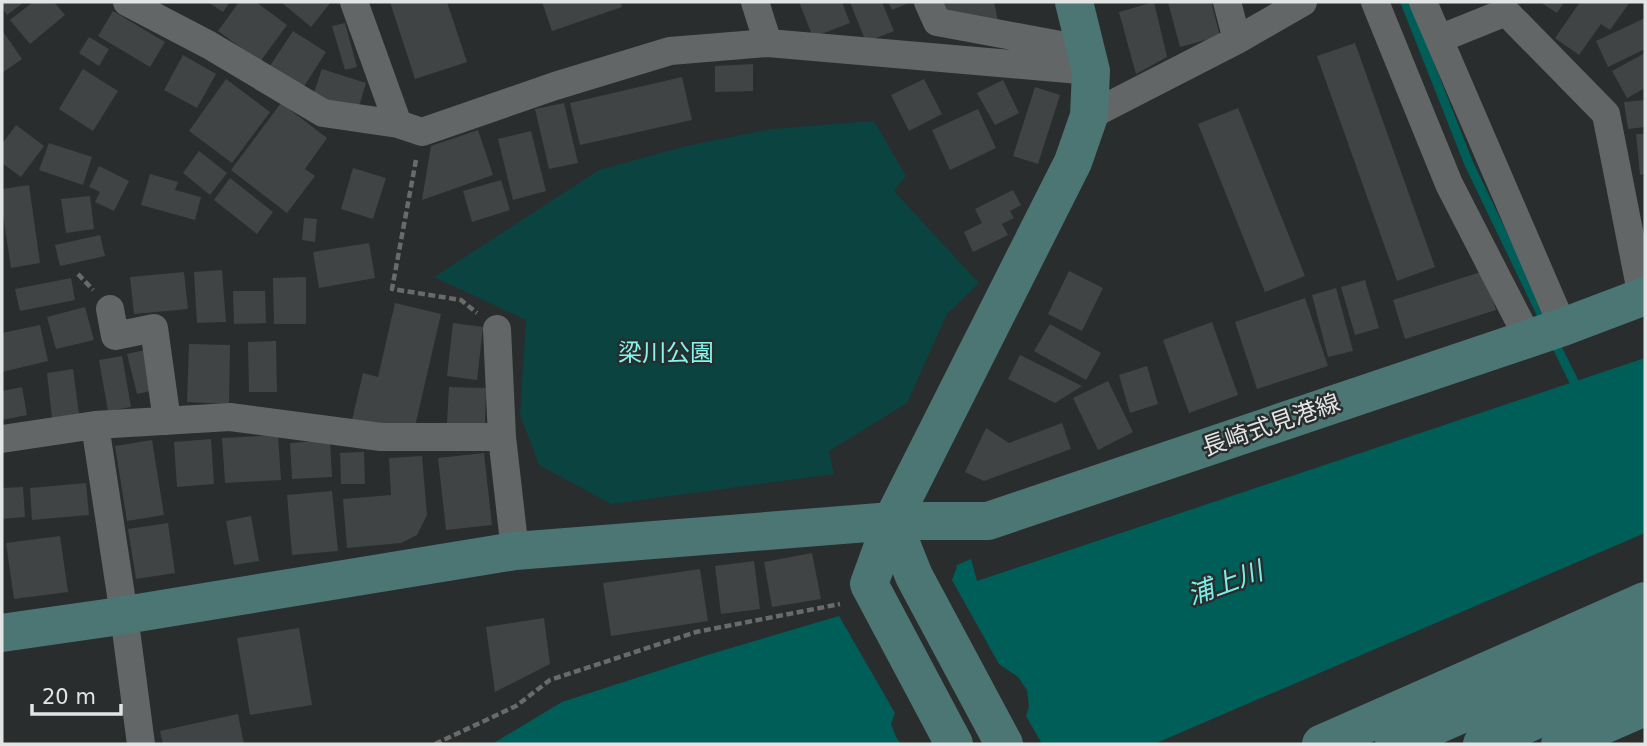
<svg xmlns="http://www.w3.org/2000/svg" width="1647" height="746" font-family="'DejaVu Sans','Noto Sans JP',sans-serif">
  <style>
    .green { fill: #0a4340 }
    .water { fill: #005e59 }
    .pier { fill: #2a2d2d }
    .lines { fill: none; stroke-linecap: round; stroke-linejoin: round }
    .stream { stroke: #005e59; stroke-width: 9 }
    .building { fill: #414444 }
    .path { stroke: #696b6b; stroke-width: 4.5; stroke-dasharray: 7 3.5; stroke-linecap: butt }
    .street { stroke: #626666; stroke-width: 28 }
    .secondary { stroke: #4b7674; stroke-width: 38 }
    .labels { text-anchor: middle; stroke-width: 5; stroke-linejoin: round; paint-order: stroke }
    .park-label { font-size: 24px; fill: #83f5ed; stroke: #2a2d2d }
    .street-label { font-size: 24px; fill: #e3e5e5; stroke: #2a2d2d }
    .water-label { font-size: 26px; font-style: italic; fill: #7ceee6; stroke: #2a2d2d }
  </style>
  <rect width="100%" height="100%" fill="#2a2d2d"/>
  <!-- green -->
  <path class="green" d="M874,121L906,176L894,191L979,283L947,314L907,403L829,451L834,474L611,504L539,465L520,415L526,320L434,277L599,170L686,146L772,129Z"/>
  <!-- water -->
  <path class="water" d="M1645,358V533L1154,744H492L562,702L704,656L839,616L971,559L977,581Z"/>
  <!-- pier -->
  <path class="pier" d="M955,564L957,567L952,580L999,664L1018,677L1027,690L1029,706L1026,716L1042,744H901L896,737L891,724L895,713L839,616Z"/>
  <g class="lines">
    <!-- stream -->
    <path class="stream" d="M1405,2L1469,164L1546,324
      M1553,339L1578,390"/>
  </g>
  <!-- building -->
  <path class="building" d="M2,2H24L7,15L2,8Z
    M33,2H54L65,15L30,44L10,20Z
    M208,2H230L223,12Z
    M239,2H256L287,25L260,62L218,31Z
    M281,2H331L311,27Z
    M390,2H447L467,62L415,79Z
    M542,2H621L622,7L552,31Z
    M799,2H842L850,23L813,37Z
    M850,2H882L894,31L866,42Z
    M888,2H911L892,10Z
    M942,2H994L998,21L944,11Z
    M1154,2L1167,57L1136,74L1119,12Z
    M1168,2H1211L1220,36L1180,47Z
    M1540,2H1564L1557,13Z
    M1580,2H1630L1610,30L1601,24L1579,55L1555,38Z
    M113,11L165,42L150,67L98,36Z
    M1645,18V49L1608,67L1596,41Z
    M345,23L357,67L345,70L332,26Z
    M2,30L22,59L2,73Z
    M293,31L326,52L301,91L268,69Z
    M89,37L109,49L99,66L79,53Z
    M1355,43L1435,267L1397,281L1317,56Z
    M1645,53V88L1627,98L1612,71Z
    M183,55L216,74L197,108L164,90Z
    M753,64V91L715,92V66Z
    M83,69L118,91L93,131L59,109Z
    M322,69L366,83L357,113L312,98Z
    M682,77L692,120L580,145L570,103Z
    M226,79L270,112L232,163L189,131Z
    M924,79L942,114L909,131L891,95Z
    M1003,80L1019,113L995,125L977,93Z
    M1035,87L1060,95L1038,164L1013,156Z
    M1645,100V127L1628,129L1624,102Z
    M281,103L327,138L305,169L315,176L287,213L231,170Z
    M564,103L578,163L549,169L535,109Z
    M1238,108L1305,276L1265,292L1198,124Z
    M978,109L996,148L950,170L932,130Z
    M16,125L44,146L21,177L2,163V144Z
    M478,130L493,175L422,200L431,146Z
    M531,131L546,191L513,200L498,139Z
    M1636,134H1645V174L1640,175Z
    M49,143L92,157L83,185L39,170Z
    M199,151L227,173L210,195L183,173Z
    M99,166L129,181L114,211L95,202L100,192L89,187Z
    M353,168L386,178L373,219L341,209Z
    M150,174L178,182L175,190L201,197L195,220L141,205Z
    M230,178L273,212L257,234L214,200Z
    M501,180L510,210L472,222L463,191Z
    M29,185L40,263L11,268L2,208V189Z
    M1013,190L1021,205L1010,211L1014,218L1002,224L1008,235L973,252L964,232L982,223L975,209Z
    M90,196L94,229L66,233L61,199Z
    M304,218L317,219L315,242L302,240Z
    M100,235L105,256L60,266L55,245Z
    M369,243L375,278L319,288L313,252Z
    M222,270L226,322L197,323L194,272Z
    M1069,271L1103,288L1082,331L1048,314Z
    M1484,271L1496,310L1405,339L1393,300Z
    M184,272L188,309L134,314L130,277Z
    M306,277V324H274L273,278Z
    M71,278L75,300L20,311L15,289Z
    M1365,280L1379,328L1355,335L1341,287Z
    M1336,288L1353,351L1328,357L1312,295Z
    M233,291H265L266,323L234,324Z
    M1305,298L1328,366L1257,389L1235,322Z
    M395,303L441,314L413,435L352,420L363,373L378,377Z
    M85,307L94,340L56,349L47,317Z
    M1212,322L1238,395L1189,413L1163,340Z
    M453,323L483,327L477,380L447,376Z
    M1050,324L1101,353L1086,380L1034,351Z
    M40,325L48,361L2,372V333Z
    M276,341L277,392H249L248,342Z
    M189,344L230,345L229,404L187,402Z
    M145,350L155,390L137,394L127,354Z
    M1020,355L1082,386L1055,403L1008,379Z
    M122,356L131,407L108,411L99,360Z
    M1147,366L1158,404L1130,413L1119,375Z
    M73,369L79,414L52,418L47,373Z
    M1108,381L1133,432L1098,450L1073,398Z
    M22,387L27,415L2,420V391Z
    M449,387L486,388L485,425L447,423Z
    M1062,423L1071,449L984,481L965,472L986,428L1009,443Z
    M278,435L281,480L225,483L222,438Z
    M211,439L214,484L177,487L174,442Z
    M152,440L164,515L127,521L115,446Z
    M330,440L332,477L292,479L290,443Z
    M364,452L365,484H341L340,453Z
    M484,453L492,525L446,530L438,458Z
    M422,456L427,515L417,535L401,543L347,548L343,499L391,495L389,458Z
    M86,483L89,515L32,520L30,488Z
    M23,487L25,517L2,519V488Z
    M332,491L338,551L292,555L287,495Z
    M251,516L259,561L234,565L226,521Z
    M168,523L175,573L136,579L128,529Z
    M60,536L68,592L14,599L6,543Z
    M812,553L821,599L772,607L764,562Z
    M754,561L760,609L721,614L715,566Z
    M700,569L708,621L611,636L603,583Z
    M544,618L550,664L495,692L486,627Z
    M299,628L312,705L250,715L237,638Z
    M238,714L244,744H163L160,731Z"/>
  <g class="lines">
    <!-- path -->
    <path class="path" d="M416,160L392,289L461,300L477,313
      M78,274L93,290
      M435,744L516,706L550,680L696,632L840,604"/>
    <!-- street -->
    <path class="street" d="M127,2L209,45L323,113L398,124
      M354,2L398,124L422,132L555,86L670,51L768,43L1091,71
      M755,2L768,43
      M928,2L937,22L1087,50
      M1227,2L1237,40
      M1375,2L1449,184L1528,338
      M1423,2L1563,327
      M1439,39L1506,12L1606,114L1642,297
      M1089,116L1237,40L1303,2
      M110,309L115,336L154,328L167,421
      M497,329L502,437
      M95,425L124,615L141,744
      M2,439L95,425L230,417L381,437H502L515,551"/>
    <!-- secondary -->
    <path class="secondary" d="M892,521L914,576L1004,744
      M2,633L113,617L515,551L892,521H988L1563,327L1645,296
      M954,744L869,584L892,521L1073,162L1089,116L1091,71L1074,2
      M1321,744L1645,601
      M1394,744L1645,633
      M1482,744L1645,671
      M1560,744L1645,707"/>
  </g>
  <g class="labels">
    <!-- park labels -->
    <g class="park-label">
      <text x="666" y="361">梁川公園</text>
    </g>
    <!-- street labels -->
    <g class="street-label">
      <text transform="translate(1271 425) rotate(-19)" y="8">長崎式見港線</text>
    </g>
    <!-- water labels -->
    <g class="water-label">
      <text transform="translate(1225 583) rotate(-20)" y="9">浦上川</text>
    </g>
  </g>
  <!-- border -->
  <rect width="1647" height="746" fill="none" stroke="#e3e5e5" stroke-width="7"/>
  <!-- scale -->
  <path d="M32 704v10h89v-10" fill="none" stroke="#e3e5e5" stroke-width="3.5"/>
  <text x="42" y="704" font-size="21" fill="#e3e5e5" stroke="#2a2d2d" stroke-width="5" paint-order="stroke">20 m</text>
</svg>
